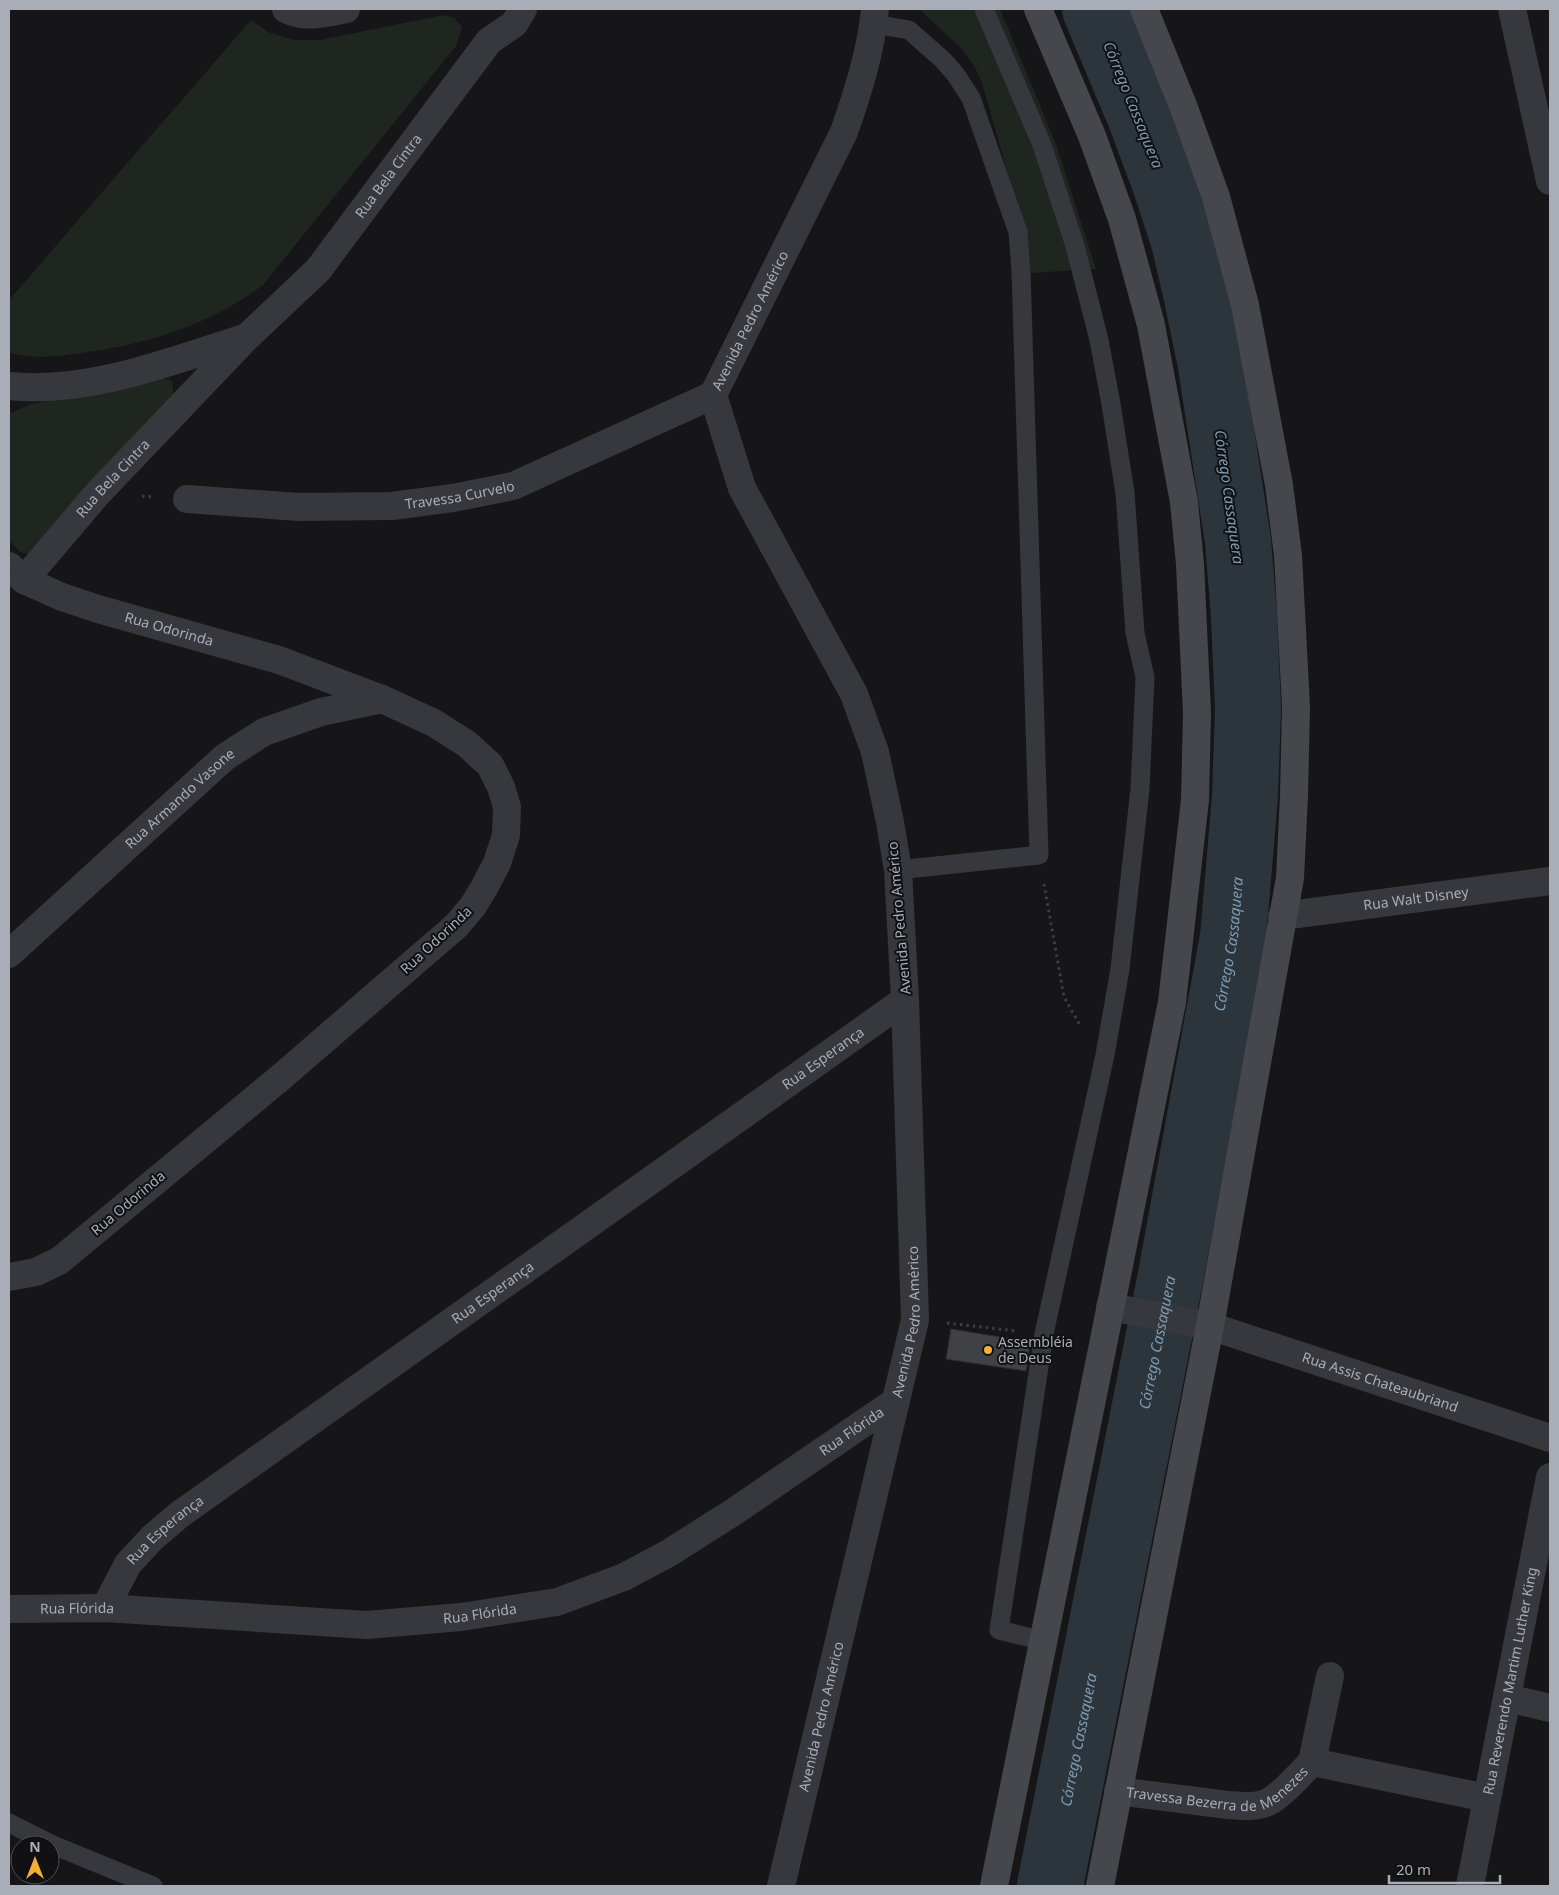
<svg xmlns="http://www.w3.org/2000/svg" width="1559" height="1895" font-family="'Noto Sans',sans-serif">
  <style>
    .green { fill: #1e261f }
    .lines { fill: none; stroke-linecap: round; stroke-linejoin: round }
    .river { stroke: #2c353c; stroke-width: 66 }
    .building { fill: #404145; stroke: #303034 }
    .path { stroke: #3d3f44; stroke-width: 3; stroke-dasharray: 2.5 4; stroke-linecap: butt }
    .service { stroke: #37383d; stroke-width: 19 }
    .minor { stroke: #37383d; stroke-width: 28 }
    .tertiary { stroke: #37383d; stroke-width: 28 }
    .secondary { stroke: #45474d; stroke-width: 28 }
    .poi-dot { fill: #f2b134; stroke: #111113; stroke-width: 2 }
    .labels { text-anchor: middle; stroke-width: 4; stroke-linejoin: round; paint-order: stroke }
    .street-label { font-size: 14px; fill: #a8adb8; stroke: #111113 }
    .poi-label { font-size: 14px; fill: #a8adb8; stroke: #111113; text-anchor: start }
    .water-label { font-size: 15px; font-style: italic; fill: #7f9bb3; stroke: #111113 }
  </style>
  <rect width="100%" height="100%" fill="#161618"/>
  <!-- green -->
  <path class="green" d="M919,9H1000L1056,144L1096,269L1031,273L1029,247L1024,230L982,83L975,67L963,50Z
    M444,15L454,18L462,27L456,46L263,285C210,325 146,345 81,353C55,357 35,359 9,353V300L251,20L268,32L294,40H320Z
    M163,378L172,381L174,398L29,554L20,552L9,540V414L31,404Z"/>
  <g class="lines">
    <!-- river -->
    <path class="river" id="s1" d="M1050,1886L1171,1275L1233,937L1245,796L1248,709L1244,616L1238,541L1210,360L1196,293L1184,241L1165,183L1140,116L1095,9"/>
  </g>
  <!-- building -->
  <path class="building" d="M951,1329L1030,1342L1026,1371L946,1359Z"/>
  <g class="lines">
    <!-- path -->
    <path class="path" d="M142,496L155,497
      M1044,884L1064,997L1081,1027
      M947,1323L1016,1331"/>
    <!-- service -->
    <path class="service" d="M984,9L1042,145L1075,246L1099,340L1111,404L1125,493L1135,633L1145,677L1140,789L1120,969L1105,1055L1044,1334L999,1630L1044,1641
      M874,24L909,30L943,60L956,75L971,98L1018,232L1021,271L1039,855L898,870
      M9,1823L53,1845L153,1886"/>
    <!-- minor -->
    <g class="minor">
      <path d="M286,9C305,19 327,13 346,9"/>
      <path d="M1512,9L1550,181"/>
      <path d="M9,386C88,394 169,362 244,338"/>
      <path id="s2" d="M187,499L299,507L392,506L453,498L513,486L713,395"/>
      <path id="s3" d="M9,566L24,580L62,597L98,609L279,660L382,699L434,723L467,744L490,765L501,787L507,807L506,835L497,863L484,888L473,906L456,926L280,1078L59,1261L36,1272L9,1277"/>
      <path id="s4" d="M24,580L98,493L247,337L318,270L489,41L514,24L523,9"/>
      <path id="s5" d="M1282,916L1550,881"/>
      <path id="s6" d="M9,954L225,757L264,732L321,712L382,699"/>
      <path id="s7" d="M105,1608L128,1564L152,1538L179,1515L905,1000"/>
      <path id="s8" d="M9,1609L105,1608L367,1625L461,1617L557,1602L624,1577L669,1553L735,1511L896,1401"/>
      <path d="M1507,1698L1550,1708"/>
      <path d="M1312,1762L1330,1676"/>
      <path id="s9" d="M1118,1791L1228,1805C1241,1806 1256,1808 1268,1802C1281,1796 1301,1773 1312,1762L1487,1798"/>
      <path id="s10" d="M781,1886L915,1320L905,1000L898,870L890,822L875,752L854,694L742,488L713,395L844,132C858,92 871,51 875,9"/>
      <path id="s11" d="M1470,1886L1550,1477"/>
    </g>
    <!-- tertiary -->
    <path class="tertiary" id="s12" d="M1110,1307L1210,1326L1550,1438"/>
    <!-- secondary -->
    <path class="secondary" d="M994,1886L1172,1002L1195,800L1197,713L1190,564L1184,502L1151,325L1122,219L1092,136L1038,9
      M1100,1886L1210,1326L1290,878L1294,796L1296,707L1288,555L1279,485L1245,305L1216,197L1184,108L1144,9"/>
  </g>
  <!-- markers -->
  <circle class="poi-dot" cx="988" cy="1350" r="5"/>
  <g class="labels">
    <!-- street labels -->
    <g class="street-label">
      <text dy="5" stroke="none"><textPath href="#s4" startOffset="545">Rua Bela Cintra</textPath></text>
      <text dy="5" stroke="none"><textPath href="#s10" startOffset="1629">Avenida Pedro Américo</textPath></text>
      <text dy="5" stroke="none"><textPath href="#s4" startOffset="135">Rua Bela Cintra</textPath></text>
      <text dy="5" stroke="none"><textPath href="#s2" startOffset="274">Travessa Curvelo</textPath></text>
      <text dy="5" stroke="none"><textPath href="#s3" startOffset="174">Rua Odorinda</textPath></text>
      <text dy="5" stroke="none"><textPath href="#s6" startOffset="231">Rua Armando Vasone</textPath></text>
      <text dy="5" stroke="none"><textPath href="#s5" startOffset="135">Rua Walt Disney</textPath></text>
      <text transform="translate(899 918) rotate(-95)" y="5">Avenida Pedro Américo</text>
      <text transform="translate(436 940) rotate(-43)" y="5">Rua Odorinda</text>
      <text dy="5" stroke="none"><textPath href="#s7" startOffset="910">Rua Esperança</textPath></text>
      <text transform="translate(128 1203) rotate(-40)" y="5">Rua Odorinda</text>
      <text dy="5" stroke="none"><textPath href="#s7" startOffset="505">Rua Esperança</textPath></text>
      <text dy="5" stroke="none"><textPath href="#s10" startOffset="579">Avenida Pedro Américo</textPath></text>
      <text dy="5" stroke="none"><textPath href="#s12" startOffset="281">Rua Assis Chateaubriand</textPath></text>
      <text dy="5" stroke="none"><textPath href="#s8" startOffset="892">Rua Flórida</textPath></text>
      <text dy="5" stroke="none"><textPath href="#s7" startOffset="100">Rua Esperança</textPath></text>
      <text dy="5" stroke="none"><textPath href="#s8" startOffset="68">Rua Flórida</textPath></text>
      <text dy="5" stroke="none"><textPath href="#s8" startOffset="472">Rua Flórida</textPath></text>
      <text dy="5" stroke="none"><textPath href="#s11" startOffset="209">Rua Reverendo Martim Luther King</textPath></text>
      <text dy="5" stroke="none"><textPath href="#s10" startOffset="174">Avenida Pedro Américo</textPath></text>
      <text dy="5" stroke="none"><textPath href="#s9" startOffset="105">Travessa Bezerra de Menezes</textPath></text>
    </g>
    <!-- poi labels -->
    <g class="poi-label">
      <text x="998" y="1347">Assembléia<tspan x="998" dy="16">de Deus</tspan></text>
    </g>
    <!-- water labels -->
    <g class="water-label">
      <text transform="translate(1133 105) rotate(68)" y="5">Córrego Cassaquera</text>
      <text transform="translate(1229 497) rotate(82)" y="5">Córrego Cassaquera</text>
      <text dy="5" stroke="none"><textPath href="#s1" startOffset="959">Córrego Cassaquera</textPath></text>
      <text dy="5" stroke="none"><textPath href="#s1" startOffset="554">Córrego Cassaquera</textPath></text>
      <text dy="5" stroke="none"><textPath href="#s1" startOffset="149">Córrego Cassaquera</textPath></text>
    </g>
  </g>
  <!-- border -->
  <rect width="1559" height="1895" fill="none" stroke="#a8adb8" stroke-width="20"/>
  <!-- north arrow -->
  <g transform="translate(35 1860)"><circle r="24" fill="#111113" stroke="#4d4f55"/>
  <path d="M0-4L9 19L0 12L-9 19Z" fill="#f2b134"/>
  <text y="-8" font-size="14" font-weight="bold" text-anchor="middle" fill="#a8adb8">N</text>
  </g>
  <!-- scale -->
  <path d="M1389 1875v8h111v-8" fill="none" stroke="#a8adb8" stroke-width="2.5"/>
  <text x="1396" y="1875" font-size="15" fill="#a8adb8" stroke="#111113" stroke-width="4" paint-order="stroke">20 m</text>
</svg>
